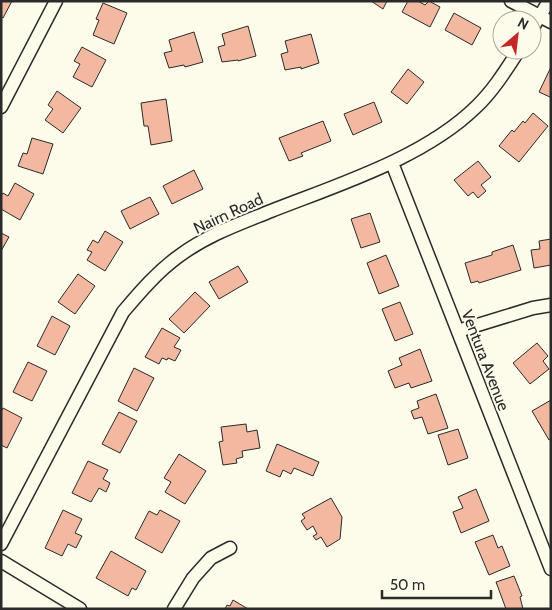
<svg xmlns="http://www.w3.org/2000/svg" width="552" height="610" font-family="Cabin,sans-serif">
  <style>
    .building { fill: #f2b8a0; stroke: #2b2b2b }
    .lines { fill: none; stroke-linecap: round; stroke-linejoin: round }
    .street-casing { stroke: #2b2b2b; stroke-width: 15 }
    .street { stroke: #fdfbea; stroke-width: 12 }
    .labels { text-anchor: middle; stroke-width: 4; stroke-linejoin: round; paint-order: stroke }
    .street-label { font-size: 16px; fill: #2b2b2b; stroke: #fdfbea }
  </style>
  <rect width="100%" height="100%" fill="#fdfbea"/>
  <!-- building -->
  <path class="building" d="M1,1H12L3,18L1,16Z
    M371,1H387L383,9Z
    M408,1H418L425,5L429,1L440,7L430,27L402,12Z
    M103,3L127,13L114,44L93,35L99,20L96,19Z
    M454,13L481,28L472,45L445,30Z
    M248,26L256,56L238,61V60L222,62L218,47L225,45L222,34Z
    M194,32L203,62L185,67L184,65L169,68L164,53L172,51L169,40Z
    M311,34L319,63L301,69V67L285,70L281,54L288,52L285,41Z
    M82,47L106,60L92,87L73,77L80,64L74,61Z
    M551,67V94L550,97L539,92Z
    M408,69L424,82L407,104L391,92Z
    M57,91L81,108L63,133L45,120L53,109L48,105Z
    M166,99L172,141L151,145L148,126H144L141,103Z
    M374,102L382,122L353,135L344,114Z
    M533,113L548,126L519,162L499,146L512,130L514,132L523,121L525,123Z
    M323,121L331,141L301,153L303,156L289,161L279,138Z
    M32,138L53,144L43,174L18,166L23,153L27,154Z
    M478,161L491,177L481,185L486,191L478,198L473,192L468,196L454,180Z
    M194,170L203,189L172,204L163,186Z
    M15,183L34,194L20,220L1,209V196L3,193L8,196Z
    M150,197L159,214L130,229L121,211Z
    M370,213L380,242L361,248L351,219Z
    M105,231L123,242L105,271L87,260L92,252L87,250L93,240L98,243Z
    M1,233L9,237L1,251Z
    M551,239V265L534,268L531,250L540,249L539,241Z
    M513,245L521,270L479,283L478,281L471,283L465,263L492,255V252Z
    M386,255L399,286L379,294L367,263Z
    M238,266L248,282L219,299L209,282Z
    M78,274L95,286L75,314L58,302Z
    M195,292L210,306L184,333L169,319Z
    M400,302L413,334L395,341L382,309Z
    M52,316L70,326L55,355L37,346Z
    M162,328L180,338L174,347L181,350L175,361L168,358L167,360L162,358L159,364L145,357Z
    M537,343L548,356L543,361L549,369L530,384L513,363Z
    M420,349L432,381L411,388L409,383L395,388L388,371L402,365L399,358Z
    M28,362L47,371L32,401L13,392Z
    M134,368L154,378L137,411L118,401Z
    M436,394L448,428L428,434L422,417L414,419L411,411L419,408L417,401Z
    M551,400V439L549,440L532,411Z
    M3,408L22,418L7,448L1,445V412Z
    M119,412L137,421L120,453L102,444Z
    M246,424L247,432L257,430L260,448L242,451L243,457L236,459L237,463L223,465L219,442L223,441L221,427Z
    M458,429L468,458L448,465L438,435Z
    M277,444L319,462L313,476L294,468L291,474L283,470L280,477L266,471Z
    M179,454L206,471L185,504L165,492L171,482L164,478Z
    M88,461L108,470L103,479L110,483L106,492L99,488L91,502L72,493Z
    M476,489L489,521L461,533L453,512L463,508L458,497Z
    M331,498L342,517L340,539L327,547L321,537L316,540L313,536L317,534L313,526L307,530L301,521L305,518L302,514Z
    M63,510L82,519L75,533L82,536L76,548L68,544L62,556L45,548Z
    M160,510L180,521L162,553L135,538L149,511L157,515Z
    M493,535L498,548L502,546L510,566L489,575L475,542Z
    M111,551L146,571L136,590L132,588L128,596L96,578Z
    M514,576L522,596L520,597L523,609H506L496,582Z
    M233,600L248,609H225L227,605L230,606Z"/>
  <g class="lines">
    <defs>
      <path id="street" d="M511,1L551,22
        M532,29L549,1
        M1,107L56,1
        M392,163L551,569
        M458,331L533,308L551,305
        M1,544L123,312C140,292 157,272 179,256C207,235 239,224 271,211C337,185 424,158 476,107C493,91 506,70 519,50
        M1,561L80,609
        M174,609L193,578L211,558L230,548"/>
    </defs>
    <!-- street casing -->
    <use href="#street" class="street-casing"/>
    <!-- street -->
    <use href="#street" class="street"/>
  </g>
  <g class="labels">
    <!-- street labels -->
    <g class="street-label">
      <text transform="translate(228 213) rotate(-25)" y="6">Nairn Road</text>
      <text transform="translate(486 360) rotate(69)" y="6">Ventura Avenue</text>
    </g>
  </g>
  <!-- border -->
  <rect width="552" height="610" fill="none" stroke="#2b2b2b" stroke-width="5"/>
  <!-- north arrow -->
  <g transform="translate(517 35) rotate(28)"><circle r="24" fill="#fdfbea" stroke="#a9a89e"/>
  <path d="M0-4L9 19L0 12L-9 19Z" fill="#c62828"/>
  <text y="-8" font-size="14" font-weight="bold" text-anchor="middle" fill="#2b2b2b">N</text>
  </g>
  <!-- scale -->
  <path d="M382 590v8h109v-8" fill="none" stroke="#2b2b2b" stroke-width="2.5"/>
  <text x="390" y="590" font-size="15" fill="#2b2b2b" stroke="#fdfbea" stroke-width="4" paint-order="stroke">50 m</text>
</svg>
